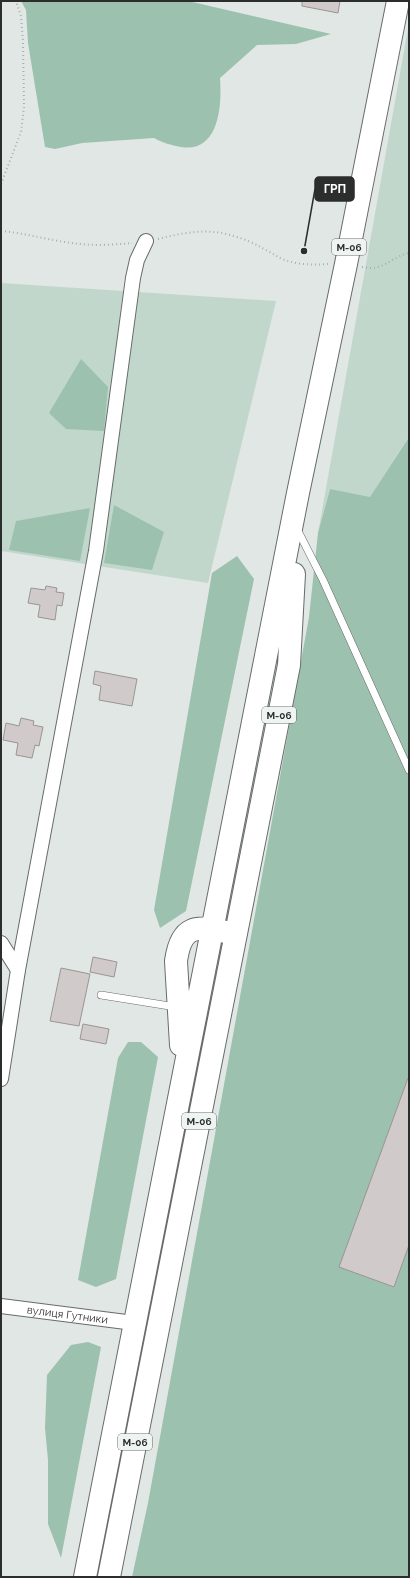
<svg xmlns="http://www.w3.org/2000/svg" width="410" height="1578" viewBox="0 0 410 1578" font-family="Raleway,sans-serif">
	<rect width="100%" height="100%" fill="#e1e7e4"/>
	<path fill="#c1d7cc" d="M409,23V436L370,498L330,489L318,533Z
		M1,283L276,301L208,583L1,551Z"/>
	<path fill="#9dc1af" d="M21,1H188L331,34L296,44L257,45L220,78C222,106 219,153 181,147C171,145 163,143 154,138L82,143L55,149L45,147L28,43L26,10Z
		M81,359L108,387L104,431L66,429L49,413Z
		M409,437V1577H132L148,1503L309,617L318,533L330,489L370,497Z
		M114,505L164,532L152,570L104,563Z
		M90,508L80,561L9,550L16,521Z
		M237,556L254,579L186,911L160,928L154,910L212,573Z
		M128,1042H141L158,1057L116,1279L96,1287L78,1280L118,1058Z
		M88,1342L101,1347L61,1558L48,1524V1460L45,1428L47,1375L71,1345Z"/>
	<path fill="#d1caca" stroke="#9b9495" d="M302,1H340L338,13L302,6Z
		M46,586L57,588L56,592L64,593L62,606L57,605L55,620L38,617L40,605L28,603L31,588L45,590Z
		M95,671L137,679L132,706L99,700L101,686L93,684Z
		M21,718L34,721L33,725L43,727L39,746L35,745L32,758L16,755L18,743L3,740L6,723L19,726Z
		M93,957L117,962L114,977L90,972Z
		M61,968L90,974L79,1026L50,1021Z
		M83,1024L109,1029L106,1044L80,1039Z
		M408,1078H409V1245L394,1287L339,1267Z"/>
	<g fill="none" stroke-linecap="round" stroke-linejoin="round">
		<defs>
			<path id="service" d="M297,529L323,580L409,770
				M101,995L176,1007"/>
			<g id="minor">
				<path d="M1,943L18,970"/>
				<path d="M1,1079L18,970L96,551L133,278L137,260L146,241"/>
				<path id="s1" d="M1,1306L134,1323"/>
			</g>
			<path id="trunk" d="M181,1045L176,961C181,926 195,925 226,932
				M85,1577L298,493L346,264L398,1
				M109,1577L289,665L294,574"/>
		</defs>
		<use href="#service" stroke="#676c6a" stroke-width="8"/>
		<use href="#minor" stroke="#676c6a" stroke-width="16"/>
		<use href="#trunk" stroke="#676c6a" stroke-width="24"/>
		<path stroke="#aaafad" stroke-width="2" stroke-dasharray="1 3" stroke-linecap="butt" d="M1,184L21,132L24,107L23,41L21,16L16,1
			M1,231C25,233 48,240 72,243C91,246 113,245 132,243
			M158,239C182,233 206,228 230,235C242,238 254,243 264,249C270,252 275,255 280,258C295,265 312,265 328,264
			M362,267C383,272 391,257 409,253"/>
		<use href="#service" stroke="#fff" stroke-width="7"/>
		<use href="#minor" stroke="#fff" stroke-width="14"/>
		<use href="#trunk" stroke="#fff" stroke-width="22"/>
	</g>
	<g text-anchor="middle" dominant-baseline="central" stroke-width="3" stroke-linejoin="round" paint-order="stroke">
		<g fill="#eef4f1" stroke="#666967" stroke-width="1">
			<rect x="332" y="239" width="34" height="16" rx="3"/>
			<rect x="262" y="707" width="34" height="16" rx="3"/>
			<rect x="182" y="1113" width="34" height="16" rx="3"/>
			<rect x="118" y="1434" width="34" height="16" rx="3"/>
		</g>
		<g font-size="10" font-weight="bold" fill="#2b2e2c">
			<text x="349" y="247">М-06</text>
			<text x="279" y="715">М-06</text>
			<text x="199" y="1121">М-06</text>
			<text x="135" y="1442">М-06</text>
		</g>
		<g font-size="11" fill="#2b2e2c" stroke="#eef4f1">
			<text stroke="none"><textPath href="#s1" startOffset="67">вулиця Гутники</textPath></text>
		</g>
	</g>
	<path fill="none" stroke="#2b2e2c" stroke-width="1.5" d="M304 251L315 189"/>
	<circle fill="#2b2e2c" stroke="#eef4f1" stroke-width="1.5" cx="304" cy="251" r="4"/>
	<rect fill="#2b2e2c" stroke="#2b2e2c" stroke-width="1.5" x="315" y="177" width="39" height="24" rx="4"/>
	<g font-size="12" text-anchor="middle" font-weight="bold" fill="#fff">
		<text x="335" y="193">ГРП</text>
	</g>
	<rect width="410" height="1578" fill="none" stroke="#2b2e2c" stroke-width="4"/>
</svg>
